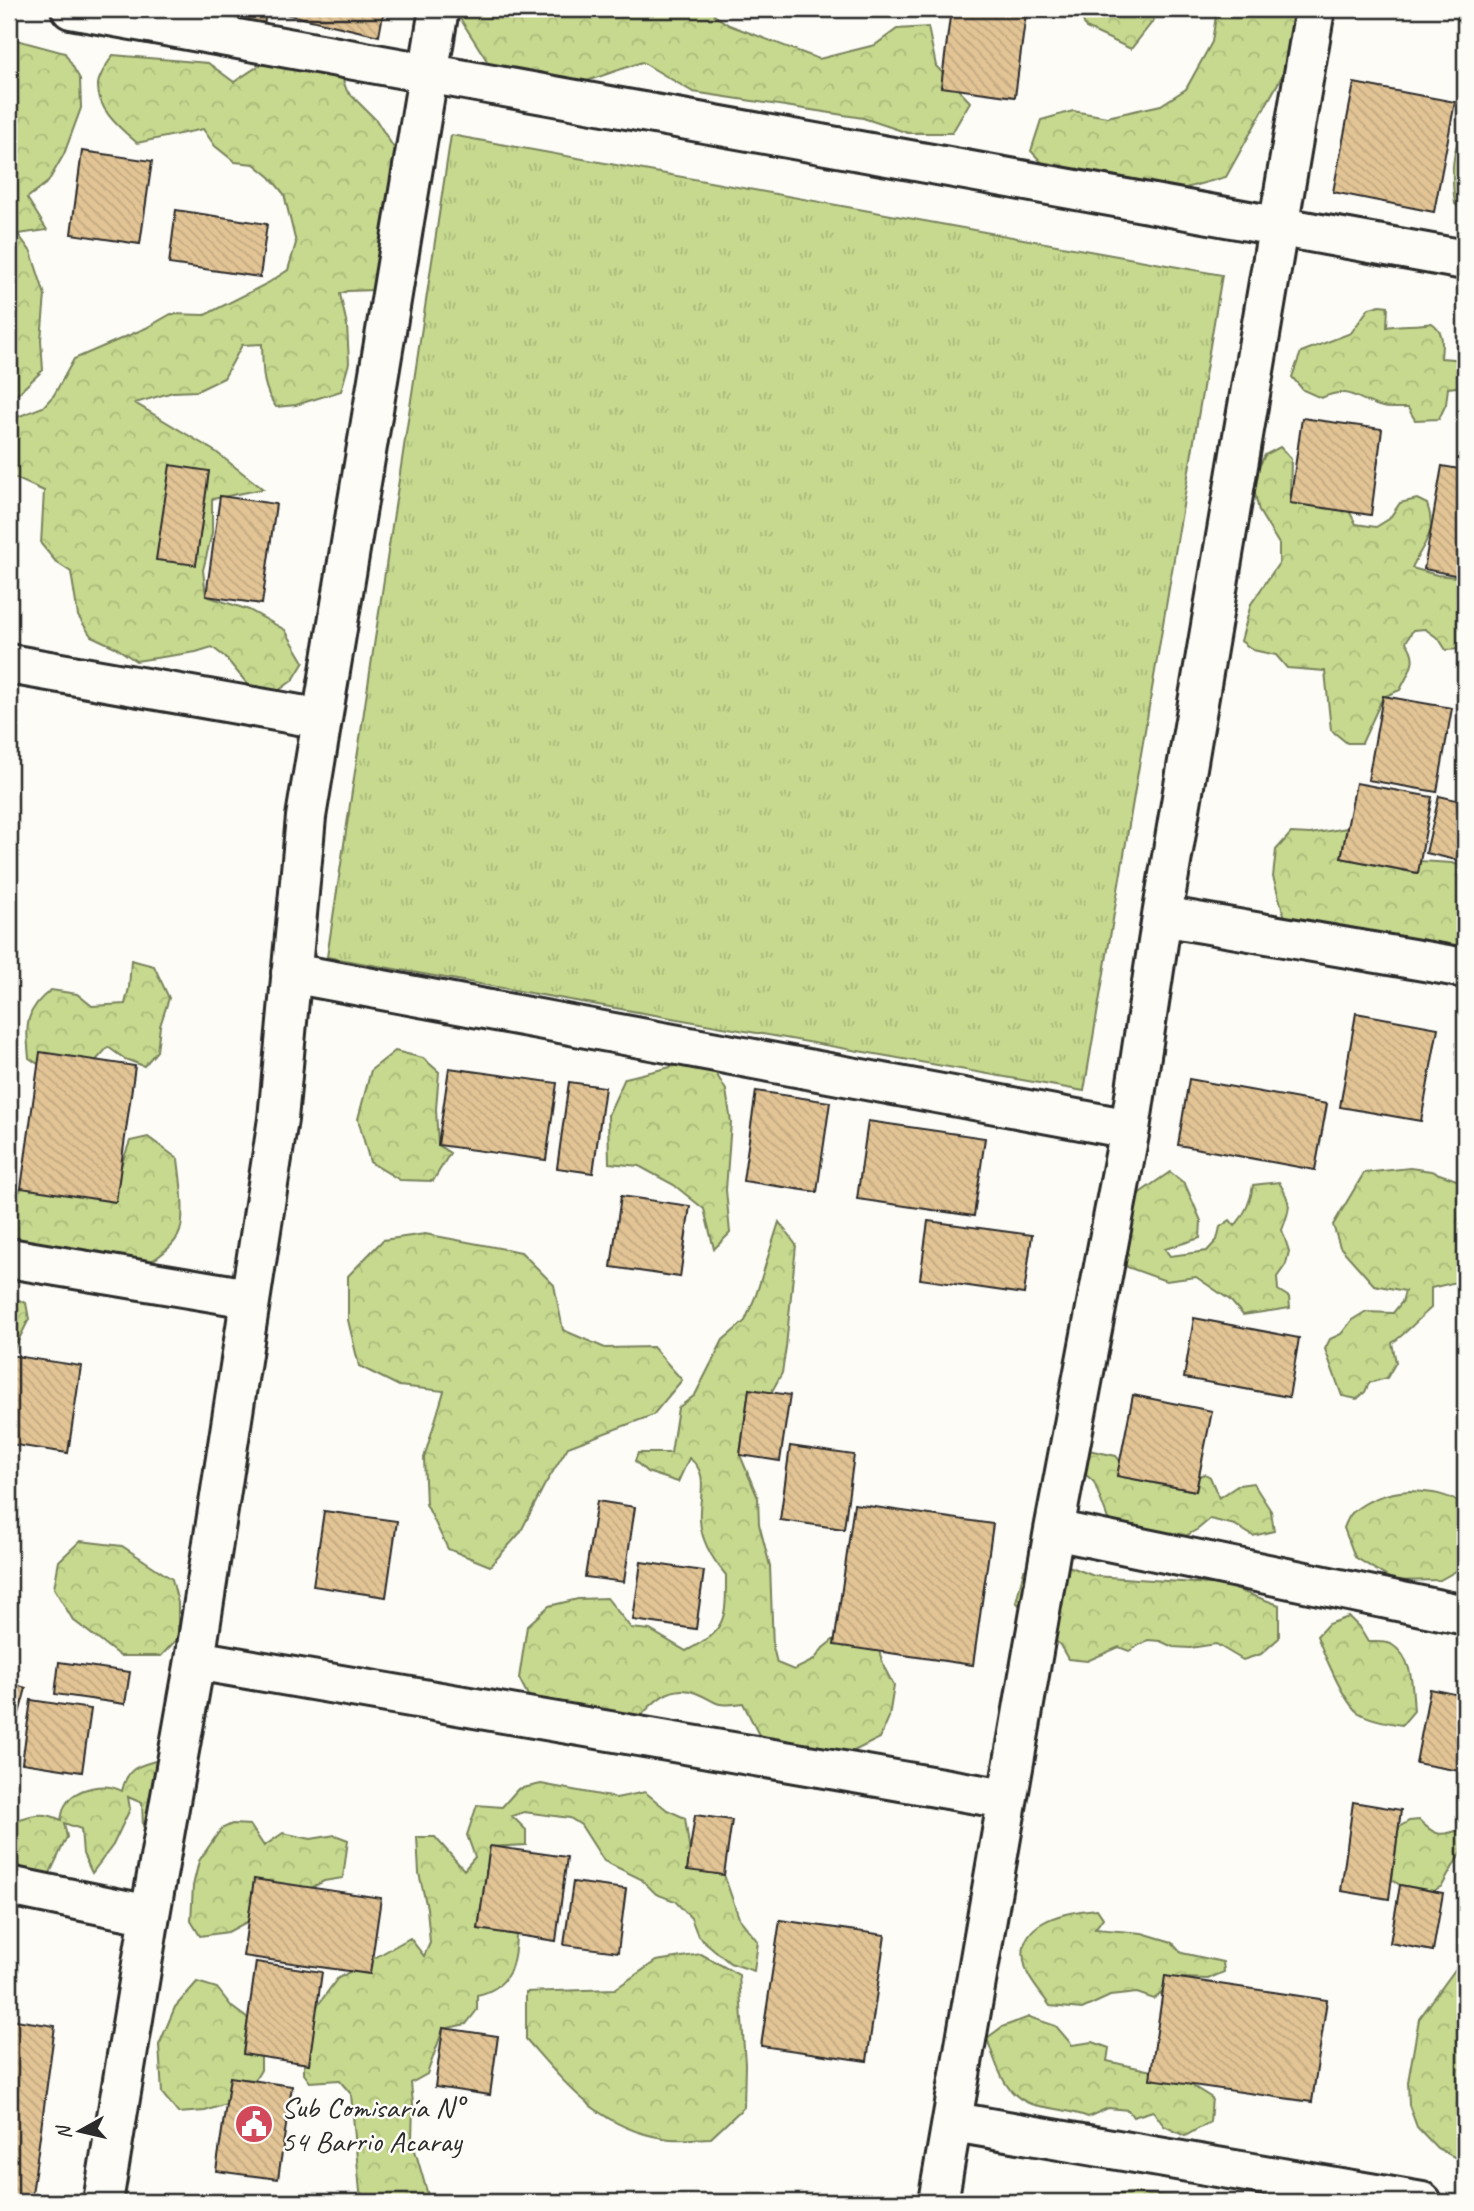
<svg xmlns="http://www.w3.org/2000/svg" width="1474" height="2211" viewBox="0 0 1474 2211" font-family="Caveat,sans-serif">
	<defs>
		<pattern id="grass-tufts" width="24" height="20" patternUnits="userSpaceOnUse" patternTransform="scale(1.75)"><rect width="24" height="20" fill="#c6d98e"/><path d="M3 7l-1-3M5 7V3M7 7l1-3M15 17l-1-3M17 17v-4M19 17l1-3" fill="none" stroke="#aaba7b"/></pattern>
		<pattern id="forest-crowns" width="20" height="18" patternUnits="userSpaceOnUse" patternTransform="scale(1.75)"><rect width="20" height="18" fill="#c6d98e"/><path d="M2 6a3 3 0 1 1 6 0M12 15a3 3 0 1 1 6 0" fill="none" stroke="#aaba7b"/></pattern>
		<pattern id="building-back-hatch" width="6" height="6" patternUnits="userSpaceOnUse" patternTransform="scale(1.75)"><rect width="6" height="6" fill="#e2c495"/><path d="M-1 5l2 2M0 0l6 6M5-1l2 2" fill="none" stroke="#c2a981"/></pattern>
	</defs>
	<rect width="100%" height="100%" fill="#fdfcf7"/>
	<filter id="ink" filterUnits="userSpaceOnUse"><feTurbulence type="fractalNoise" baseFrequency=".0143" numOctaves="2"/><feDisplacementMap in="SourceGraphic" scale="14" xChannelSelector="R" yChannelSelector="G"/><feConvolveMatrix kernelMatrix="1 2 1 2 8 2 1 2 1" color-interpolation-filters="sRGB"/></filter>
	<g filter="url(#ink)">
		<path fill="url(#grass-tufts)" stroke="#78825c" stroke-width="2" d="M451,135L1222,275L1084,1091L327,957Z"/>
		<path fill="url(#forest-crowns)" stroke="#78825c" stroke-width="2" d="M461,9H715L714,15L729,25L819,59L875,45L897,29L928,27L936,66L970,102L952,133H908L863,118L693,92L642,62L546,95L491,67L461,20Z
			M1078,9H1155L1153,21L1131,49L1086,28Z
			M1217,9H1305L1287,67L1226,177L1182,189L1138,186L1079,171L1048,169L1031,151L1041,120L1073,111L1107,117L1161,105L1186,89L1212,42Z
			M9,38L65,53L80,79L81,108L64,154L48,182L27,198L47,230L18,234L31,252L45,295L41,340L43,370L9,402Z
			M278,53L339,69L347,91L376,120L394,148L399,183L374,290L347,291L340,294L347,325L349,363L341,391L296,405L276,407C261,386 263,368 262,344L242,345L224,378L197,391L173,392L135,403L216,452L263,489L212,499V533L203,570L206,596L249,610L285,630L304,662L293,680L278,691L250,687L225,657L212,647L196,652L136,661L115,647L91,636L78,616L71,572L56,562L41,544L44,491L13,477L9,469V429L17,417L43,407L54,395L74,359L146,328L171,314L205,315L268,283L288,270L296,243L284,194L270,177L254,164L235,162L215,146L203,129L137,143C120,128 97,110 98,85C98,76 108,63 113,55L208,63L234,82Z
			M1465,124V211L1455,204C1451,174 1451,152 1465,124Z
			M1380,305L1388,306L1387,327C1402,324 1416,326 1432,323C1445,332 1442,345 1441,358L1465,360V386L1448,388L1446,404L1439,419L1415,420L1408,408C1399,408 1388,409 1379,406C1354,398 1348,386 1321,398L1303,390L1292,377L1301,352L1351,333L1369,308Z
			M1280,447L1291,459L1290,503L1349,511L1356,524L1376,527L1389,519L1400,503L1417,499L1427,504C1438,535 1423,542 1412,568L1437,575L1465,578V646L1461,649L1446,650L1439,639L1425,629L1413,630L1406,642C1420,661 1409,671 1400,690L1383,697L1362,743H1347L1331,730L1325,671L1287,668L1276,655L1253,650L1241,641L1251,604L1279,563V544L1259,511L1252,481L1265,455Z
			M1347,828L1341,858L1417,873L1420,861L1452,863L1465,867V965L1360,938L1332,924L1288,928L1273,877L1276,850L1291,833L1310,834Z
			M131,960L154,966L169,998L160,1026L157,1051L144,1066L125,1059L108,1047L81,1077L59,1078L29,1058C26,1026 24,1010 51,990L77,994L92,1006L125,1004L129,988Z
			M395,1051L423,1058L439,1072L436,1109L438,1145L450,1153L433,1181L400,1180L370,1162L358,1119L371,1070Z
			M679,1065H711L726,1090L731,1122L726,1190L730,1233L714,1249L704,1209L674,1185L639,1166L609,1163L608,1115L625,1078Z
			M148,1137L178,1159C180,1177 187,1220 178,1236C170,1251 150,1262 136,1272L56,1246L9,1239L16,1196L21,1188L121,1166L130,1141Z
			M1410,1168L1431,1171L1465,1183V1280L1431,1288V1308C1418,1319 1407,1333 1392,1343L1396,1362L1387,1378L1369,1383L1365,1392L1357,1399L1342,1396L1325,1349L1330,1339L1341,1334L1352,1320L1365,1312L1393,1313L1402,1302L1405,1291L1374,1285L1340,1247L1333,1225L1364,1173Z
			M1170,1172L1185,1184L1201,1221L1200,1238L1165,1249L1170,1256L1207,1251L1217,1240L1220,1227L1230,1220L1235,1226C1246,1213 1251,1201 1253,1185L1279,1182C1292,1204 1291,1207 1282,1230L1289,1251L1286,1264L1277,1277L1278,1290L1289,1297L1290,1308L1243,1315L1230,1300L1196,1277L1166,1281L1127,1267L1113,1251L1108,1226L1138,1194Z
			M779,1222L796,1245L786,1347L782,1373L771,1393L749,1390L740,1455L758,1498L759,1524L770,1566L773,1647L777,1663L794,1670L814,1660L823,1648L844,1631L875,1639L885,1669L894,1686L889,1717L880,1738L846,1755L762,1741L743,1703C712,1707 721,1703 696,1693C668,1681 648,1708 632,1726L535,1709L519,1678L527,1626L549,1606L578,1599L607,1598L631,1628L650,1630L686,1651C727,1630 726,1619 726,1575C713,1560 701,1540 700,1520C698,1497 711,1474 689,1458L678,1482L647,1472L635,1461L638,1453H671L678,1408L695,1395L723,1340L745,1321L756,1295Z
			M425,1234L521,1252L554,1285L563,1330L605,1348L653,1347L682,1380L653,1415L568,1447L544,1486L520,1533L490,1566L448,1549L426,1504L424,1458L444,1391L399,1386L359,1366L348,1320V1276L383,1240Z
			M9,1296L26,1303L29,1319L9,1359Z
			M1079,1448L1116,1456L1120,1461L1118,1476L1196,1491L1199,1476L1205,1474L1210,1477L1219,1498L1239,1485L1253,1483L1271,1511L1274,1531L1253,1536L1235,1525L1210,1519L1198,1529L1166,1547L1117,1534L1108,1519L1094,1482L1073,1463Z
			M1409,1491C1431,1492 1448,1493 1465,1507V1566L1440,1580L1394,1581L1355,1557L1344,1528C1346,1523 1348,1517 1352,1513C1367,1499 1390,1492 1409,1491Z
			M80,1541L122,1546L172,1579L178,1603V1638L161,1656H120L73,1620L54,1588L59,1561Z
			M1061,1563L1094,1576L1224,1585L1279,1605V1638L1261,1654L1243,1660L1216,1644L1190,1648L1173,1647L1160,1641L1148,1640L1129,1651L1119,1647L1087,1661L1068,1659L1060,1645L1016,1602L1024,1570Z
			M1349,1617L1359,1627L1368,1642C1375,1642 1385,1641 1391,1644C1414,1658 1412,1688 1414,1711L1402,1725C1389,1723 1371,1720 1359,1713C1345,1705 1323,1652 1317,1636L1328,1624Z
			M162,1759L154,1846L143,1826L142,1803L128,1797L130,1809L113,1845L92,1873L83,1854L81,1829L64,1823L67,1837L50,1873L29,1901L19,1881L18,1857L9,1854V1823C28,1816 42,1810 61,1820C62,1815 63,1808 66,1804C76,1787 106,1782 122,1791C128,1765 140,1766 162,1759Z
			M541,1784L616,1798L645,1792L667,1810L685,1818L690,1853L688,1869L724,1875L739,1918L758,1942L754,1971L730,1963L698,1936L691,1918L675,1901L656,1894L641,1879L604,1861L581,1825L570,1818L524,1812L512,1816L526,1830V1845L490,1847L478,1929L516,1935C515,1965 510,1988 477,1995V2010L466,2024L443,2029L427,2074L411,2083L413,2104L412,2140L428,2195L423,2202H378L360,2192L351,2094L339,2080L310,2082L304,2074V2024L337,1979L410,1938L424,1956L430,1943L427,1908L419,1873L417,1837H435L464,1870L475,1857L467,1835L477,1805L502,1807L518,1789Z
			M1465,1819V1845L1442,1886L1433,1891L1400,1885L1392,1880L1399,1827L1409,1821L1419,1820C1435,1836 1440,1837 1462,1829Z
			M232,1824L250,1825L264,1846L283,1833L311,1839L335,1835L348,1840L343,1878L324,1881L228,1932L200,1936L191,1921L193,1886L199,1861L221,1829Z
			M1097,1909L1103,1918L1095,1929L1142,1933L1172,1942L1182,1953L1223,1962L1224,1972L1208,1979L1181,1978L1154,1999L1137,1993L1110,1996L1082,2009L1050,2006C1043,1995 1029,1981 1026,1969C1011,1922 1063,1912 1097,1909Z
			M701,1954L739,1975L745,2064L744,2107L711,2138C696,2138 678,2141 663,2138C599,2128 566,2084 526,2039V1992L615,1989L656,1961Z
			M1465,1956V2157L1456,2158L1437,2148L1417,2127L1409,2105L1408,2082L1419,2019Z
			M197,1982L217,1988L232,2007L248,2019L243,2054L261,2056V2070L255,2080L230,2078L226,2104L205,2111L178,2113L162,2093L159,2045L175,2007Z
			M1029,2017L1056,2026L1072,2045L1093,2042L1109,2048L1107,2061L1178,2077L1212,2098L1210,2122L1185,2136L1164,2126L1153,2111L1133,2117L1128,2110L1108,2108L1088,2117C1070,2110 1053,2109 1035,2105C1004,2098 996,2064 987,2038L1002,2027Z
			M1134,2193L1184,2197L1201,2202H1097L1108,2195Z"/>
		<path fill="url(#building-back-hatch)" stroke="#2b2b2b" stroke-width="2" d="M180,9H266L263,36L179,19Z
			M282,9H384L379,36L281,13Z
			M951,9H996L1026,13L1015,97L941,87Z
			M1354,83L1455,102L1434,212L1333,192Z
			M82,151L152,161L140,244L71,234Z
			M176,210L267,224L260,277L169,264Z
			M1302,418L1382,429L1371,515L1290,503Z
			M170,465L209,471L196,565L156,560Z
			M1442,466L1465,470V577L1424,569Z
			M220,496L276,504L262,604L206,596Z
			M1383,696L1452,708L1437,792L1368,780Z
			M1356,783L1432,797L1418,873L1341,858Z
			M1439,796L1465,802V862L1426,853Z
			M1356,1013L1438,1028L1421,1121L1340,1107Z
			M40,1052L135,1066L116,1202L21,1188Z
			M449,1068L557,1083L546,1160L438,1145Z
			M1189,1079L1327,1104L1315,1170L1178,1145Z
			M569,1082L605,1087L593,1173L557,1168Z
			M756,1091L830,1102L817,1192L743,1181Z
			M868,1121L985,1138L974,1216L857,1199Z
			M621,1196L690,1206L680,1277L611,1267Z
			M928,1221L1032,1235L1024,1294L920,1279Z
			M1194,1318L1299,1338L1289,1397L1184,1378Z
			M9,1355L81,1366L68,1453L9,1444Z
			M749,1389L790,1395L780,1461L740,1455Z
			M1133,1395L1212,1411L1196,1491L1117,1476Z
			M790,1446L854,1455L844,1529L780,1520Z
			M597,1501L635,1507L624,1582L585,1577Z
			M854,1504L993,1524L973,1665L834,1645Z
			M324,1511L397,1521L386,1597L313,1586Z
			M641,1562L704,1571L696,1629L633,1620Z
			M59,1662L130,1672L125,1704L55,1694Z
			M9,1683L26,1688L9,1752Z
			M1430,1689L1465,1696V1772L1416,1763Z
			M31,1700L91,1709L82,1772L22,1763Z
			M1353,1802L1401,1810L1389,1899L1341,1891Z
			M695,1815L732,1820L724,1875L687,1870Z
			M490,1846L567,1857L556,1941L478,1929Z
			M254,1879L381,1898L370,1974L243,1956Z
			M573,1882L626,1889L618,1952L564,1945Z
			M1400,1885L1443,1893L1433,1951L1390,1943Z
			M780,1920L885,1935L867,2061L761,2046Z
			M256,1962L322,1972L309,2064L243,2054Z
			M1165,1976L1327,2000L1312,2102L1150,2079Z
			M9,2019L55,2026L31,2202H9Z
			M443,2028L498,2036L490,2095L435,2087Z
			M230,2077L292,2086L278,2179L216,2171Z"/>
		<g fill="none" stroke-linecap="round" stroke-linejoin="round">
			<defs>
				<path id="street" d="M71,9L1465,260
					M9,664L322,719
					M1162,916L1465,968
					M291,973L1130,1129
					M9,1258L249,1298
					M1054,1530L1465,1615
					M195,1660L1006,1799
					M9,1886L150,1915
					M954,2122L1422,2202
					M103,2202L150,1915L195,1660L278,1119L306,817L439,9
					M938,2202L1054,1530L1130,1129L1162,916L1315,9"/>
			</defs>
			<use href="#street" stroke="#2b2b2b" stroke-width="44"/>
			<use href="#street" stroke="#fdfcf7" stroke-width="38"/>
		</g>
	</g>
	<defs>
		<symbol id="civic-disc" viewBox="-11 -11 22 22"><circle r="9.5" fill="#d1495b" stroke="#fdfcf7"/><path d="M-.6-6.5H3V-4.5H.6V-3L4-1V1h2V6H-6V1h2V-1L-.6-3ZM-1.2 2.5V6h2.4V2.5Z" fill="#fff"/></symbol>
	</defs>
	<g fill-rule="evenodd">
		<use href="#civic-disc" x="232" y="2102" width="44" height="44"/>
	</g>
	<g text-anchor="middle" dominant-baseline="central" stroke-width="5" stroke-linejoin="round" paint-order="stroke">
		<g font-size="30" fill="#2b2b2b" stroke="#fdfcf7" text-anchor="start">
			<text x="281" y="2107">Sub Comisaría N°<tspan x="281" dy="34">54 Barrio Acaray</tspan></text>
		</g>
	</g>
	<rect width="1474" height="2211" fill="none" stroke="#fdfcf7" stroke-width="35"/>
	<rect x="18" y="18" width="1439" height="2176" fill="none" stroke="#2b2b2b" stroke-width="2.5" filter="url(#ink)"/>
	<g transform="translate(80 2131) rotate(262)" stroke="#fdfcf7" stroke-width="5" paint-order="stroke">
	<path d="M0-5L12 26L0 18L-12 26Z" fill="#2b2b2b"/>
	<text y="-10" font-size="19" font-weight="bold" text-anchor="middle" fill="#2b2b2b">N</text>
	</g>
</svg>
